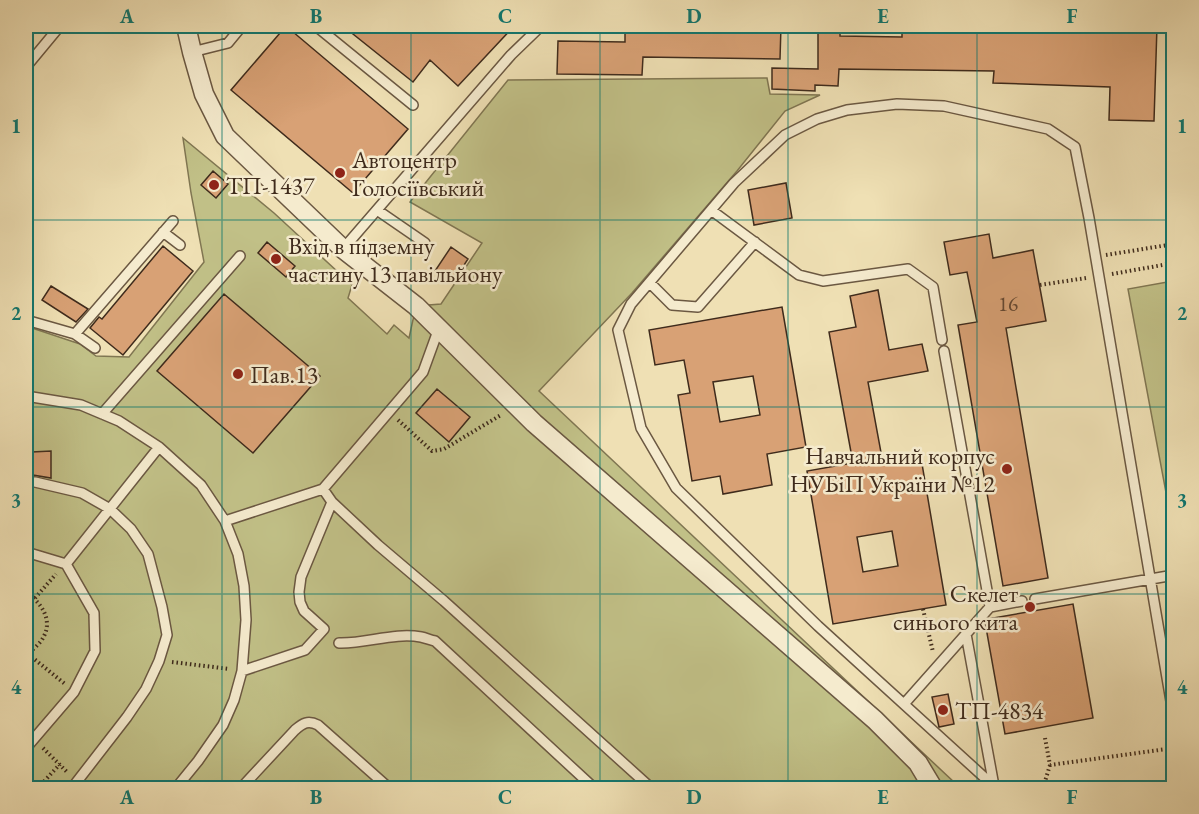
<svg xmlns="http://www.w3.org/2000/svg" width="1199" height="814" viewBox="0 0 1199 814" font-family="'EB Garamond',serif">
	<rect width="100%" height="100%" fill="#efe0b4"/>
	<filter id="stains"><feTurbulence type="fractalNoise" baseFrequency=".00333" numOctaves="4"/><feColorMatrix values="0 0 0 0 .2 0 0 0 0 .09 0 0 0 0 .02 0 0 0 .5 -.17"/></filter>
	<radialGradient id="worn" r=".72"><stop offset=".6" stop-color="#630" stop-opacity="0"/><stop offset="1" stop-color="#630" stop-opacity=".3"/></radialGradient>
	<path fill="#c1c087" stroke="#807652" stroke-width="1.5" d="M767,78L770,94L820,95L785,111L737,171L632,293L539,391L957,785L958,788H26V326L80,344L96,356L129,357L204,262L191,193L183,138L274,213L352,285L348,298L387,334L394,325L409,338L416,306L441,304L482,243L410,202L508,80Z
		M1173,281H1174L1173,530L1128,289Z"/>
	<path fill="#d8a175" stroke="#3f2b1c" stroke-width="1.5" fill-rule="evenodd" d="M286,26L408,129L353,193L231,90Z
		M343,26H514L458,86L430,60L413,82Z
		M625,26H781L780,59L643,57L642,75L557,74L558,41L625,42Z
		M902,26H1157L1154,121L1109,120L1110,87L993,83L994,71L839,69L838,86L815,85V91L772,89V68L818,69V31L840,29V36L902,37Z
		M213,171L228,184L216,198L201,185Z
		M786,183L792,218L754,225L748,190Z
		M989,234L993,258L1033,250L1046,321L1006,328L1048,578L1003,586L958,325L977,322L967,272L950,275L944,242Z
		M267,242L295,266L286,277L258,253Z
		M163,246L193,271L123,355L90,328L99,317L102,319Z
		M451,247L468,259L453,282L435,271Z
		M51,286L88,309L76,322L42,300Z
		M878,290L889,350L922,344L928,371L868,382L882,458L920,452L946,605L833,624L807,471L853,463L829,332L856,327L850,296ZM892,531L898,566L863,572L857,537Z
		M224,294L320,376L253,453L157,371Z
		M782,307L806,447L767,454L772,485L723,494L720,476L692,481L678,395L690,393L684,360L655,365L649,330ZM753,376L760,415L720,422L713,382Z
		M437,389L470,417L449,442L416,413Z
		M51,451V478L33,475L32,452Z
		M1073,604L1093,718L1005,734L985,622L988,619Z
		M948,694L954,724L939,727L932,697Z"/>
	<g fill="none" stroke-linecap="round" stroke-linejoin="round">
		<defs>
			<path id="service" d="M316,26L413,105
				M192,52L228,43L242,26
				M26,67L60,26
				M377,210L425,243
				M711,210L799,275L823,281L908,269L933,287L942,340
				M163,232L180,245
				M343,249L511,55L541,26
				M650,283L672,305L698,307L755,242
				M26,320L75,334L173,221
				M75,334L95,348
				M944,351L990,607L1022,601
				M26,396L81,405L119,421L159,447L201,485L225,521L238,554L244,586L246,620L242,671L234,700L223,725L198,761L176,788
				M102,414L240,256
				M26,482H35L82,493L110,509L131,529L148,554L162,607L167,635L159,661L146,689L127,717L72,788
				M323,489L332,502L378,545L444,601L651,788
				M225,521L323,489L423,372L439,328
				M26,552L66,564L94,613L95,651L74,692L26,748
				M66,564L159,447
				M1035,599L1174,575
				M966,634L994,786
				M339,643C366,644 394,632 421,637C426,638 430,640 435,641L594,788
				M242,671L305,650L324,629L304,611L300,602L299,592L301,577L332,502
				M904,704L990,607
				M241,788L295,730C303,723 308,720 318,725L389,788
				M996,788L818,626L676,488L641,428L618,330L631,304L734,183L785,135L817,119L847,110L897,104L944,106L1048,129L1075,147L1089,218L1174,719"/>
			<path id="minor" d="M186,26L192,52L204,94L225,136L343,249L416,306L534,423L875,720L918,763L933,788"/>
		</defs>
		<use href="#service" stroke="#6b5842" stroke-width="12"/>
		<use href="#minor" stroke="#6b5842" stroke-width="21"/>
		<path stroke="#3f2b1c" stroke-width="4" stroke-dasharray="1.5 3" stroke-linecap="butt" d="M1106,255L1174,244
			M1112,274L1174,263
			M1040,285L1086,278
			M398,420L432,451L444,449L501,415
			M26,593C40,601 53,619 44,636C41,643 33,649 28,654L26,655
			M35,598L56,574
			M923,609L933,652
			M28,654L65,684
			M172,662L230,669
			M1045,738L1050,765L1174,748
			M43,748L68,773
			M38,788L60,764
			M1043,788L1050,765"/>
		<use href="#service" stroke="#f5ebce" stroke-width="9"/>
		<use href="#minor" stroke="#f5ebce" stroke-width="18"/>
	</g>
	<path fill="none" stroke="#0f766e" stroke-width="1.5" stroke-opacity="0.55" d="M222,26V788M411,26V788M600,26V788M788,26V788M977,26V788M26,220H1174M26,407H1174M26,594H1174"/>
	<g fill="#8f2418" stroke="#f5ebce" stroke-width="2">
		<circle cx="340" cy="173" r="6"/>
		<circle cx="214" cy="185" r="6"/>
		<circle cx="276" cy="259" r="6"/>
		<circle cx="238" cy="374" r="6"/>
		<circle cx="1007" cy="469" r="6"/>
		<circle cx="1030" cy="607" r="6"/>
		<circle cx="943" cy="710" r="6"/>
	</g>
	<g text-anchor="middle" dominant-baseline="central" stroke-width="5" stroke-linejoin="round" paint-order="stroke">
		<g font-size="21" fill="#654832">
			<text x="1008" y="303">16</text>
		</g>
		<g font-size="24" fill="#3f2b1c" stroke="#f5ebce" text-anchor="start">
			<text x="352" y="159">Автоцентр<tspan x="352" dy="28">Голосіївський</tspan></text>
			<text x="226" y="185">ТП-1437</text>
			<text x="288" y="245">Вхід в підземну<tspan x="288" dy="28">частину 13 павільйону</tspan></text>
			<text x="250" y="374">Пав.13</text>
			<text x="995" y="455" text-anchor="end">Навчальний корпус<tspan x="995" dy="28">НУБіП України №12</tspan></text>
			<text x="1018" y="593" text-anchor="end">Скелет<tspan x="1018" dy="28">синього кита</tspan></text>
			<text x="955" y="710">ТП-4834</text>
		</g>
	</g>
	<rect width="1199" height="814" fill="none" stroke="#efe0b4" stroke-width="66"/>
	<rect x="33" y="33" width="1133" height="748" fill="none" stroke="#0f766e" stroke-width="2"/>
	<g font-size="20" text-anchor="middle" font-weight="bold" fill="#0f766e">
		<text x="127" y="23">A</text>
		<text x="316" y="23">B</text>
		<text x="505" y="23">C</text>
		<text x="694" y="23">D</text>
		<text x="883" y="23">E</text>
		<text x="1072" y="23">F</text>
		<text x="16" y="133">1</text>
		<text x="1182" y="133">1</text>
		<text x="16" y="320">2</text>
		<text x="1182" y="320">2</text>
		<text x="16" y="507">3</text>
		<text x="1182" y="507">3</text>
		<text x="16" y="694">4</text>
		<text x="1182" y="694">4</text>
		<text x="127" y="804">A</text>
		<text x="316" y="804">B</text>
		<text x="505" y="804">C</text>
		<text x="694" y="804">D</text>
		<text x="883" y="804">E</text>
		<text x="1072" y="804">F</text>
	</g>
	<rect width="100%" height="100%" filter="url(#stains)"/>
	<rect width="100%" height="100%" fill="url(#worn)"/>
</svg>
